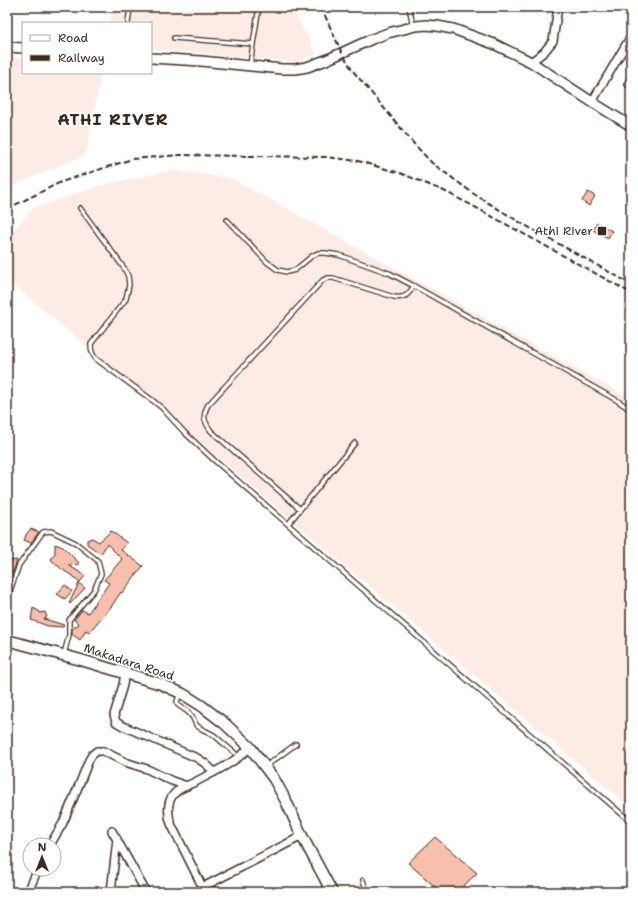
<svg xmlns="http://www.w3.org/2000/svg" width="638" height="899" viewBox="0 0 638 899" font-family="'Shantell Sans',sans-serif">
	<rect width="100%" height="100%" fill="#fff"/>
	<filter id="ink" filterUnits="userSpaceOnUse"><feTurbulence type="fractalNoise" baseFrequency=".025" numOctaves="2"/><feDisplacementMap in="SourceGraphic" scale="8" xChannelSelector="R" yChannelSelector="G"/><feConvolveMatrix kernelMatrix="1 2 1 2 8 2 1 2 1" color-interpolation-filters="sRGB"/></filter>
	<g filter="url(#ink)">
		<path fill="#fdece6" d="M112,7H291L317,54L294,62L151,49V23H110Z
			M7,57L23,58V73H101L86,154L7,188Z
			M174,170L233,179L631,399V808L7,279V238L34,208L98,186Z"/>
		<path fill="#f7bfac" stroke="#3b2a1e" d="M631,71V83L628,89L623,84Z
			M588,192L595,196L589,206L582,201Z
			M597,223L612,231L608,238L593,230Z
			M31,529L39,532L31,543L24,540L27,533Z
			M111,531L127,543L121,550L143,566L122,593L121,592L111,607L89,632L86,630L80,640L72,634V629L79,624L74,620L82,610L88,613L109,583L104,580L122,559L107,544L101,554L87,544V540L92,538L99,542Z
			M55,544L63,547L80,564L68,565L81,573L85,576L80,582L74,577L63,570L53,562L51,559L55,553Z
			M17,560L13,573L7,570L9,561Z
			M79,583L85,588L70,604L69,603Z
			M65,585L72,591L65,599L57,594Z
			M33,608L39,611L40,613L45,612L47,617L44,619L64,625L63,627L48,626L31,620Z
			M435,837L477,873L457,892H441L408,863Z"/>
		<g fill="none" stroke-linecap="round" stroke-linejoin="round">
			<defs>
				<path id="service" d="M409,7L413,25
					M128,23L130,7
					M174,38L253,44L259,7
					M250,65L253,44
					M80,208L124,268L128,276L129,285L126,299L91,344C91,351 92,354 96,359L152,400L162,408L184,432L215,461L631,822
					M227,220L267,262L278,270L287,272L295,270L312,256L318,253H325L339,255L389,273L414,286L618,401L631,410
					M300,509L211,431C204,421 202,416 208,405L323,280L328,278H333L394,297C406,299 408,294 414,286
					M288,524L355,443
					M7,606L9,594L19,565L43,532L51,531L76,543L98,561L101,574L94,590L69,620V635L64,654
					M180,694L177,701L178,705L188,712L193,718L196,725L200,728L214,735L224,744L235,753
					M266,766L296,744
					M363,880L367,892"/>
				<path id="minor" d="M531,62L544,52L553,41L558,7
					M592,102L631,36
					M125,673L123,685L114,715L116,722L123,726L197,758L206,764L214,772
					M112,831L146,892
					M50,845L63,823L79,785L89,760L92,755L97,751H103L125,762L147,769L172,781L187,786
					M203,887L302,836
					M28,892L38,869
					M111,892L117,839
					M205,892L172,826C168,817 166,802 174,794C179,788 189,785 195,782C213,773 236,762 250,747"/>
				<path id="tertiary" d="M7,47L23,48
					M151,58L201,61L282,69H295L307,67L326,60L372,39L388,33L416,26L426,25L437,26L453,29L494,44L531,62L592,102L631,126"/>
				<path id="secondary" d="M7,640L81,660L161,684L183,694L202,706L224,723L250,747L274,779L286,801L302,836L332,892"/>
			</defs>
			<use href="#service" stroke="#3b2a1e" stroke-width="6"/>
			<use href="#minor" stroke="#3b2a1e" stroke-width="10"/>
			<use href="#tertiary" stroke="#3b2a1e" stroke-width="12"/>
			<use href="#secondary" stroke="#3b2a1e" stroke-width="13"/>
			<use href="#service" stroke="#fff" stroke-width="3.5"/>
			<use href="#minor" stroke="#fff" stroke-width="7"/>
			<use href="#tertiary" stroke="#fff" stroke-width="9"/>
			<use href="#secondary" stroke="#fff" stroke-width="10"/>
			<path stroke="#3b2a1e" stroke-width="2" stroke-dasharray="6 3" stroke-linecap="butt" d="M321,7L342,53L353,71L414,144L432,163L474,194L521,223L631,284
				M7,209L61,182L132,159L179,155L326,157L358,161L400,173L444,191L473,206L631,293"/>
		</g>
	</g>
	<rect fill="#3b2a1e" stroke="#fff" stroke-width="1.5" x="597" y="226" width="10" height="10" rx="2"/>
	<g text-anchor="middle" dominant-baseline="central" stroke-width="3.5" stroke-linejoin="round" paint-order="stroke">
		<g font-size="12" fill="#3b2a1e" stroke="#fff" text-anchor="end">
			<text x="593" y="231">Athi River</text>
		</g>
		<g font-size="12" fill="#3b2a1e" stroke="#fff">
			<text transform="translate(129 662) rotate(18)">Makadara Road</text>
		</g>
		<g font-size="16" font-weight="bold" letter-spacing="1" fill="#3b2a1e" stroke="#fff">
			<text x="113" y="119">ATHI RIVER</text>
		</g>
	</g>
	<rect width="638" height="899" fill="none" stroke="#fff" stroke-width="24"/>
	<rect x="12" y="12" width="614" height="875" fill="none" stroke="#3b2a1e" stroke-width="1.5" filter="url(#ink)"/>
	<rect x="22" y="22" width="130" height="52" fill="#ffffff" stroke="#b1aaa5"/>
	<rect x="30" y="35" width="20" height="6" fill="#ffffff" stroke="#b1aaa5"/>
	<text x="58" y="42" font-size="12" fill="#3b2a1e">Road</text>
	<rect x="30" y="55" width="20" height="6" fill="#3b2a1e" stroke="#b1aaa5"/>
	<text x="58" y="62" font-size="12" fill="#3b2a1e">Railway</text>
	<g transform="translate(42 857)"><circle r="19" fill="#ffffff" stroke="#b1aaa5"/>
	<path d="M0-3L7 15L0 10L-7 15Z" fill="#3b2a1e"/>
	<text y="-6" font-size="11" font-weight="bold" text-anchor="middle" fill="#3b2a1e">N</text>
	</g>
</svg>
